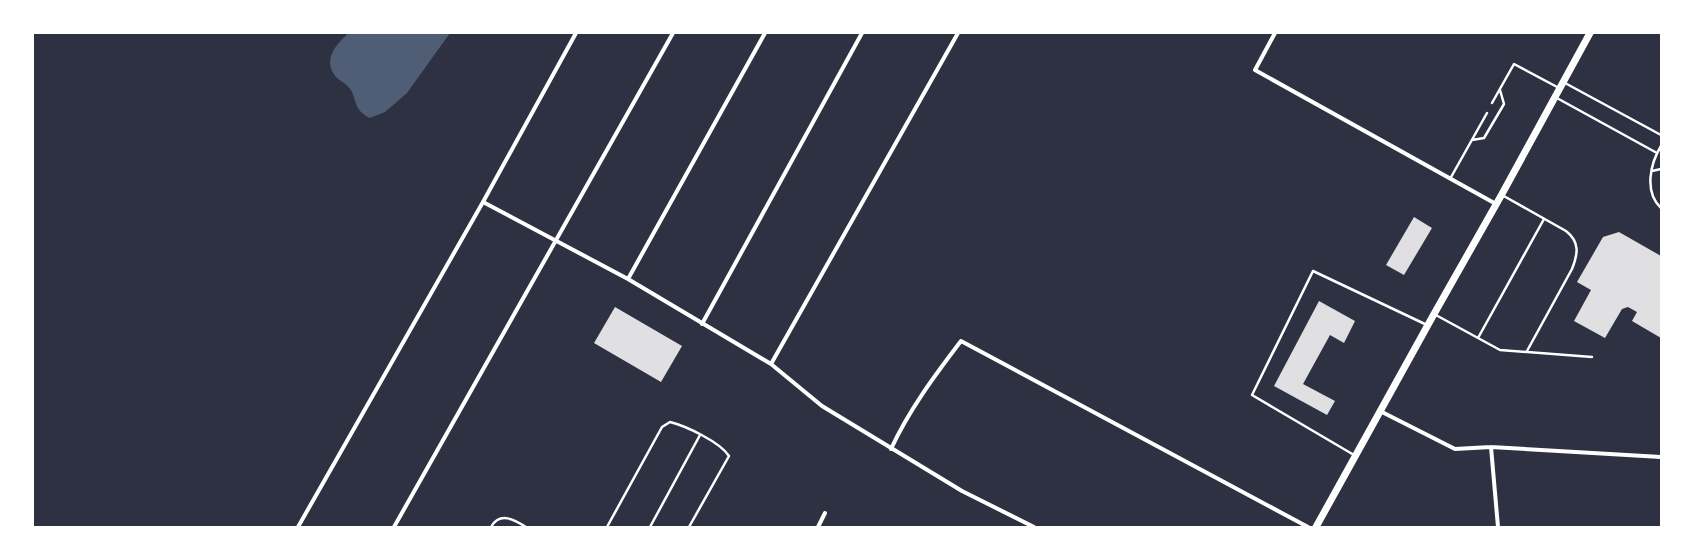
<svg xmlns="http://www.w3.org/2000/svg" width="1694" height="560" viewBox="0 0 1694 560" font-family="'Fira Sans',sans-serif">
	<rect width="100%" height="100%" fill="#2d3142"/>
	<path fill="#4f5d75" d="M349,33H450L407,93L385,112L370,118C356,111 357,105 352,92C348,84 341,82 336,77C322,60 336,44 349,33Z"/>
	<path fill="#e0e0e3" d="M1414,217L1432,228L1404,275L1386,265Z
		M1619,232L1661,256V338L1632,321L1637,312L1628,307L1622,309L1605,338L1574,321L1591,290L1577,282L1603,237Z
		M1319,301L1355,321L1344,343L1330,335L1303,384L1335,401L1327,415L1274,386Z
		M615,307L682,346L661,382L594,343Z"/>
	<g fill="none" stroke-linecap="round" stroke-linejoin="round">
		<path stroke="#fff" stroke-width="2.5" d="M1565,83L1661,135
			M1555,97L1657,153
			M1492,103L1514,64L1559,88
			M1472,140L1484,138L1504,104L1500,90
			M1661,146C1650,164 1644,192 1661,208
			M1652,171L1661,169
			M1450,179L1487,113
			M1502,195L1566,231C1580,242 1578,254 1572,269L1527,351
			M1434,314L1500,350L1592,357
			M1478,338L1544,219
			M1354,455L1252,395L1313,271L1427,325
			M491,527C500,511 515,520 526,527
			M607,527L662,427L670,422C686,426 720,442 729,456L689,527
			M650,527L700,435"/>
		<path stroke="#fff" stroke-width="4" d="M1275,33L1255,70L1496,204
			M483,202L628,279L771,364L822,406L962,491L1034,527
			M628,279L765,33
			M702,324L862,33
			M771,364L958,33
			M1380,411L1455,449L1491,447L1661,457
			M1491,447L1498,527
			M891,449C909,410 935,375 961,341L1308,527
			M298,527L483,202L576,33
			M394,527L673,33
			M818,527L825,513"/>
		<path stroke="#fff" stroke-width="7" d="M1316,527L1434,314L1502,194L1590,33"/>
	</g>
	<rect width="1694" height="560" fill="none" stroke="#ffffff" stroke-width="68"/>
</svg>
